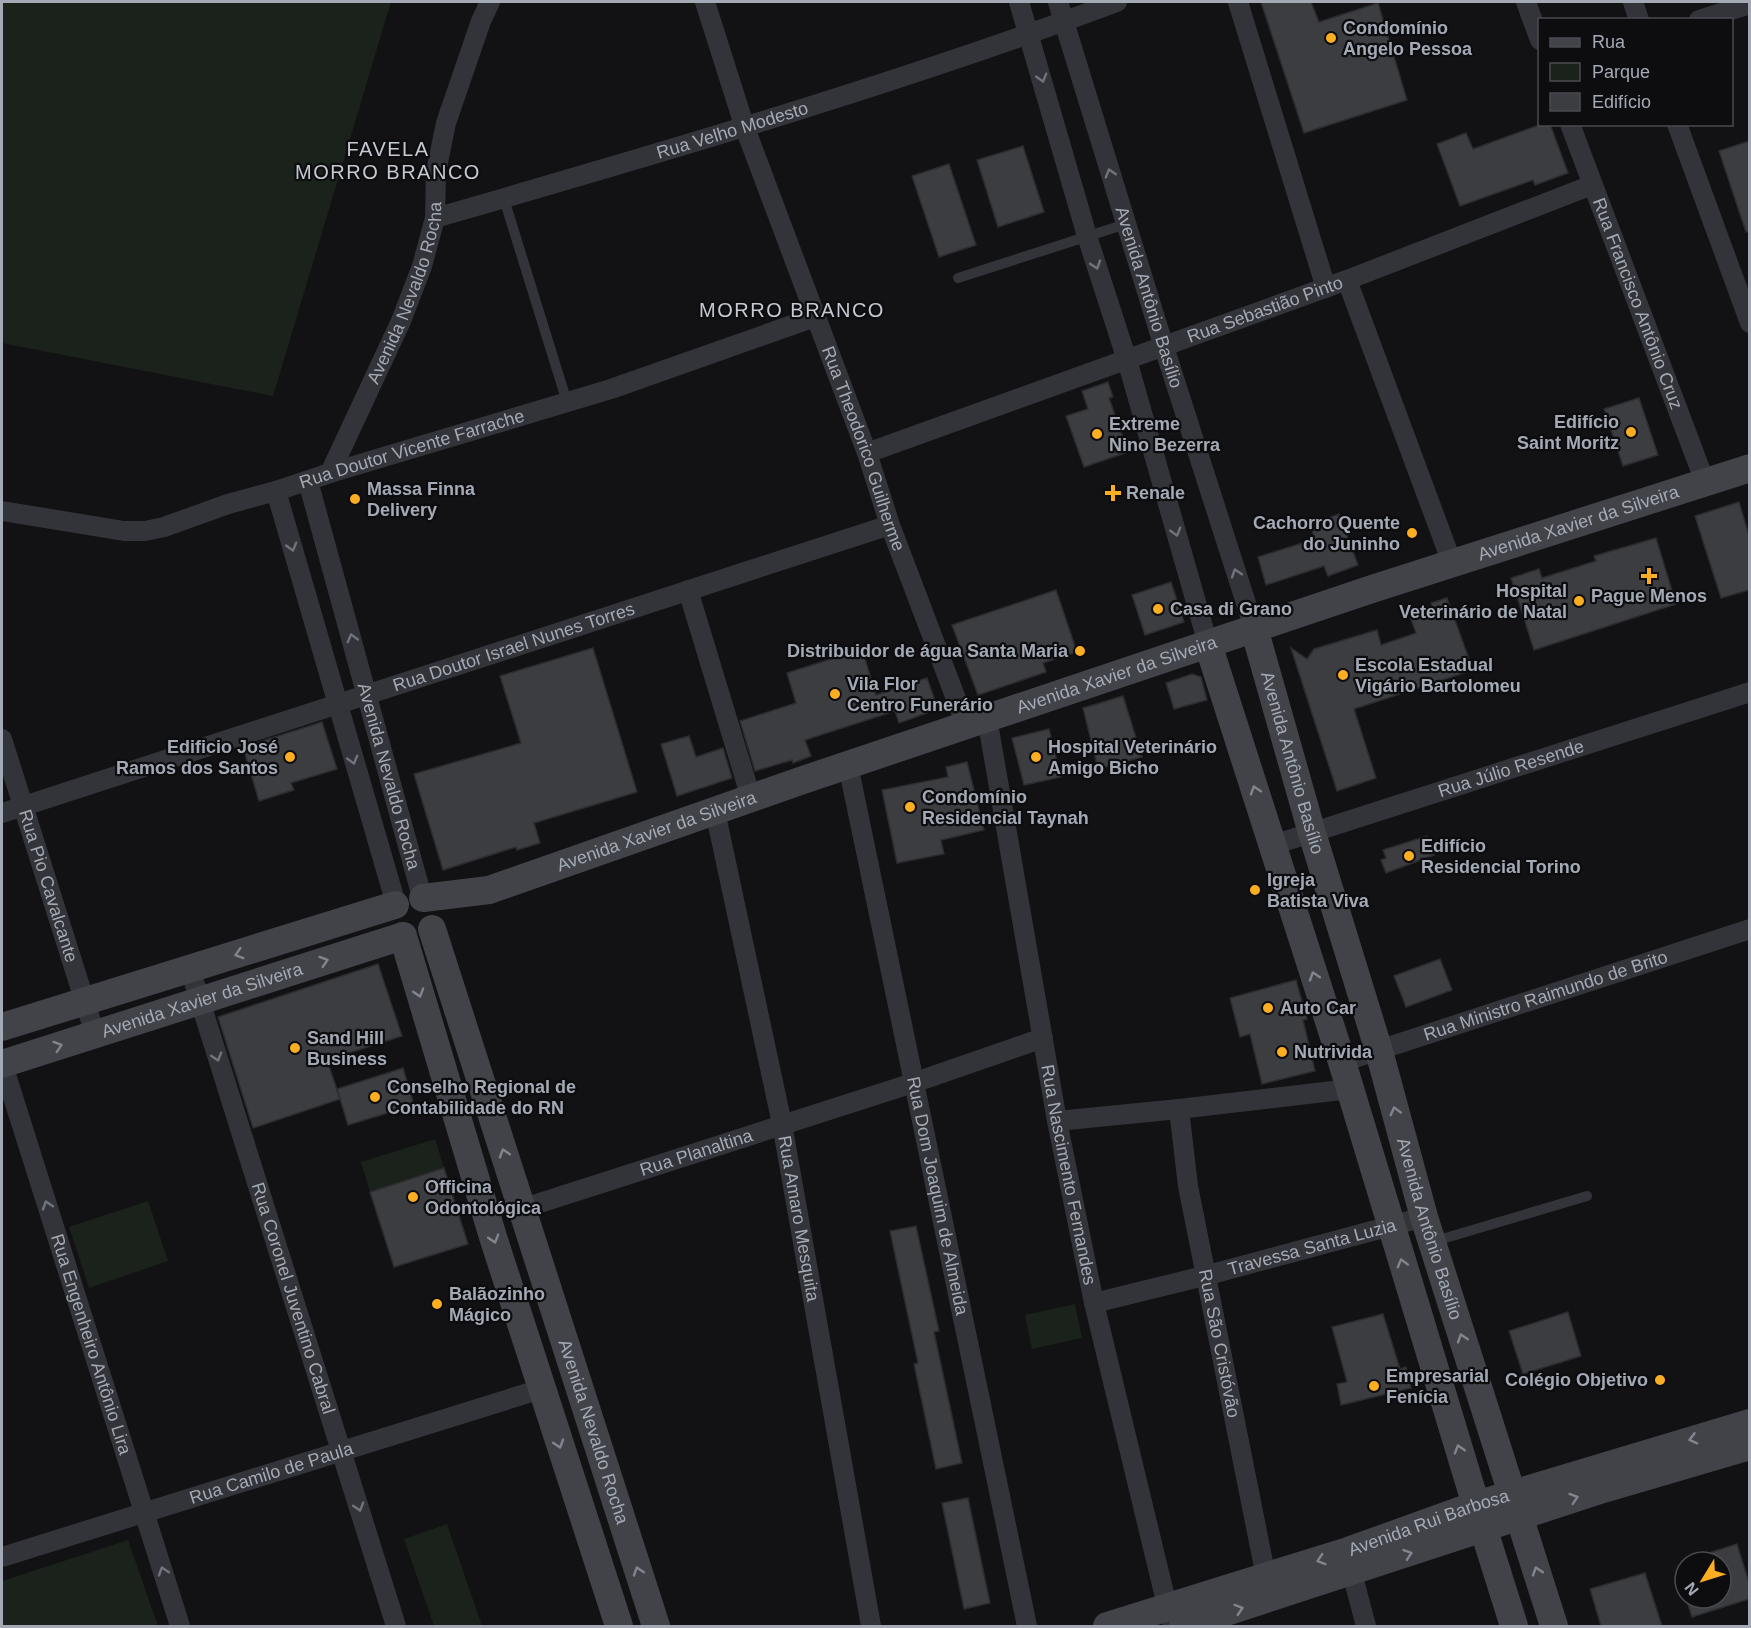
<svg xmlns="http://www.w3.org/2000/svg" width="1751" height="1628" viewBox="0 0 1751 1628" font-family="Helvetica,sans-serif">
	<rect width="100%" height="100%" fill="#121214"/>
	<path fill="#1a221b" d="M2,2H391L273,396L2,343Z
		M435,1139L444,1168L370,1192L361,1162Z
		M148,1201L168,1261L89,1288L69,1227Z
		M1075,1304L1082,1338L1032,1349L1025,1315Z
		M447,1524L482,1626H434L404,1539Z
		M128,1540L158,1626H2V1581Z"/>
	<path fill="#3c3d41" stroke="#2c2c30" stroke-width="1.5" d="M1261,2H1311L1319,22L1378,3L1407,100L1304,133Z
		M1542,124H1550L1568,173L1535,185L1533,180L1460,206L1437,144L1466,133L1473,149Z
		M1749,141V231L1746,232L1719,151Z
		M1023,146L1044,212L998,227L977,160Z
		M949,164L976,245L939,257L912,176Z
		M1108,382L1113,397L1109,398L1128,452L1084,467L1066,416L1088,409L1082,391Z
		M1639,398L1658,455L1623,466L1604,409Z
		M1739,502L1749,536V590L1721,598L1695,516Z
		M1339,514L1358,565L1328,576L1324,566L1266,585L1258,557L1315,539L1310,525Z
		M1656,538L1676,604L1534,650L1511,578L1539,569L1542,578L1596,561L1594,556Z
		M1171,582L1184,622L1145,635L1132,595Z
		M1056,590L1077,652L1043,663L1046,672L978,695L952,625Z
		M1447,598L1473,670L1354,709L1376,778L1337,791L1291,648L1307,659L1314,649L1377,630L1381,645L1416,633L1409,614L1432,606L1431,603Z
		M593,648L637,792L534,823L540,843L517,850L516,847L443,870L414,774L521,743L500,676Z
		M862,649L876,695L927,678L938,709L899,723L895,711L805,740L811,756L793,763L792,760L755,771L740,721L796,703L787,673Z
		M1192,674L1201,677L1207,700L1174,709L1166,683Z
		M1123,696L1142,757L1098,769L1083,708Z
		M322,722L337,769L291,783L294,790L259,801L243,747Z
		M1049,729L1061,777L1024,785L1012,738Z
		M689,736L696,757L723,748L732,778L677,796L661,744Z
		M967,762L984,830L941,840L944,854L897,863L882,790L948,777L946,767Z
		M1427,836L1434,855L1386,873L1381,860L1386,858L1383,850Z
		M1440,959L1452,990L1406,1007L1394,976Z
		M378,964L402,1036L327,1060L340,1099L253,1128L218,1017Z
		M1296,980L1307,1019L1303,1020L1315,1071L1262,1084L1250,1034L1240,1037L1230,998Z
		M403,1068L414,1105L348,1125L337,1089Z
		M444,1168L468,1244L394,1267L370,1192Z
		M916,1226L939,1331L934,1332L962,1463L936,1469L914,1364L918,1363L890,1231Z
		M1568,1312L1581,1356L1523,1374L1509,1331Z
		M1383,1314L1400,1369L1406,1367L1411,1388L1341,1405L1337,1384L1347,1382L1332,1327Z
		M968,1498L990,1603L964,1609L942,1503Z
		M1737,1544L1749,1583V1599L1692,1617L1686,1598H1721V1562H1691L1690,1559Z
		M1645,1573L1662,1626H1601L1590,1589Z"/>
	<g fill="none" stroke-linecap="round" stroke-linejoin="round">
		<path stroke="#333439" stroke-width="10" d="M504,199L567,402
			M958,278L1126,224
			M1432,1242L1587,1196"/>
		<g stroke="#333439" stroke-width="20">
			<path id="s1" d="M705,2L745,128L867,453L890,525L966,725"/>
			<path d="M1019,2L1087,236L1127,360L1208,644"/>
			<path id="s2" d="M1058,2L1164,347L1254,628"/>
			<path d="M1238,2L1326,288"/>
			<path d="M1526,2L1540,40"/>
			<path d="M1633,2L1639,20"/>
			<path d="M1699,20L1750,4"/>
			<path id="s3" d="M1570,124L1705,482"/>
			<path d="M1677,124L1750,323"/>
			<path id="s4" d="M435,218C664,152 894,85 1117,2"/>
			<path d="M1347,280L1452,563"/>
			<path id="s5" d="M867,453L1347,280L1592,185"/>
			<path id="s6" d="M330,473L401,321L422,266L435,218L436,172L446,123L481,21L490,2"/>
			<path id="s7" d="M308,481L422,897"/>
			<path d="M276,491L396,904"/>
			<path id="s8" d="M2,511L124,531H145L164,527L228,504L276,491L330,473L611,389L815,317"/>
			<path d="M688,590L751,798"/>
			<path id="s9" d="M987,718L1057,1121L1094,1303L1170,1618"/>
			<path id="s10" d="M2,739L95,1034"/>
			<path id="s11" d="M848,765L1027,1626"/>
			<path id="s12" d="M715,811L782,1124L871,1626"/>
			<path id="s13" d="M2,813L890,525"/>
			<path id="s14" d="M1273,845L1750,692"/>
			<path id="s15" d="M190,969L396,1626"/>
			<path id="s16" d="M2,1062L180,1626"/>
			<path id="s17" d="M1342,1062L1750,929"/>
			<path id="s18" d="M1179,1109L1188,1186L1266,1577"/>
			<path d="M1057,1121L1179,1109L1350,1089"/>
			<path id="s19" d="M521,1209L913,1083L1043,1038"/>
			<path id="s20" d="M1094,1303L1208,1275L1424,1217"/>
			<path id="s21" d="M2,1557L541,1389"/>
			<path d="M1352,1573L1366,1626"/>
		</g>
		<g stroke="#414349" stroke-width="28">
			<path id="s22" d="M1254,628L1312,833L1379,1051L1424,1217L1554,1626"/>
			<path d="M1208,644L1342,1062L1476,1505L1514,1626"/>
			<path id="s23" d="M423,898L489,890L803,780L1372,589L1750,468"/>
			<path id="s24" d="M432,929L656,1626"/>
			<path d="M403,936L493,1237L619,1626"/>
			<path d="M2,1027L395,905"/>
			<path id="s25" d="M2,1064L403,936"/>
			<path id="s26" d="M1107,1626L1348,1551L1476,1505L1750,1423"/>
			<path d="M1183,1626L1603,1489L1750,1446"/>
		</g>
	</g>
	<defs><path id="oneway-chevron" d="M-2-3.5L2.5 0L-2 3.5" fill="none" stroke-width="1.6" stroke-linecap="round" stroke-linejoin="round" transform="scale(1.5)"/></defs>
	<g stroke="#71747d">
		<use href="#oneway-chevron" transform="translate(1042 78) rotate(74)"/>
		<use href="#oneway-chevron" transform="translate(1110 173) rotate(-107)"/>
		<use href="#oneway-chevron" transform="translate(1096 265) rotate(72)"/>
		<use href="#oneway-chevron" transform="translate(1176 532) rotate(74)"/>
		<use href="#oneway-chevron" transform="translate(292 547) rotate(74)"/>
		<use href="#oneway-chevron" transform="translate(1236 573) rotate(-108)"/>
		<use href="#oneway-chevron" transform="translate(352 638) rotate(-105)"/>
		<use href="#oneway-chevron" transform="translate(353 760) rotate(74)"/>
		<use href="#oneway-chevron" transform="translate(217 1057) rotate(73)"/>
		<use href="#oneway-chevron" transform="translate(47 1205) rotate(-108)"/>
		<use href="#oneway-chevron" transform="translate(359 1507) rotate(73)"/>
		<use href="#oneway-chevron" transform="translate(163 1571) rotate(-108)"/>
	</g>
	<g stroke="#81858f">
		<use href="#oneway-chevron" transform="translate(1255 790) rotate(-108)"/>
		<use href="#oneway-chevron" transform="translate(239 954) rotate(163)"/>
		<use href="#oneway-chevron" transform="translate(324 961) rotate(-18)"/>
		<use href="#oneway-chevron" transform="translate(1314 976) rotate(-108)"/>
		<use href="#oneway-chevron" transform="translate(419 993) rotate(73)"/>
		<use href="#oneway-chevron" transform="translate(58 1046) rotate(-18)"/>
		<use href="#oneway-chevron" transform="translate(1395 1111) rotate(-105)"/>
		<use href="#oneway-chevron" transform="translate(504 1153) rotate(-108)"/>
		<use href="#oneway-chevron" transform="translate(494 1239) rotate(73)"/>
		<use href="#oneway-chevron" transform="translate(1402 1263) rotate(-106)"/>
		<use href="#oneway-chevron" transform="translate(1462 1338) rotate(-108)"/>
		<use href="#oneway-chevron" transform="translate(1693 1439) rotate(165)"/>
		<use href="#oneway-chevron" transform="translate(559 1444) rotate(72)"/>
		<use href="#oneway-chevron" transform="translate(1459 1449) rotate(-107)"/>
		<use href="#oneway-chevron" transform="translate(1574 1498) rotate(-18)"/>
		<use href="#oneway-chevron" transform="translate(1408 1554) rotate(-19)"/>
		<use href="#oneway-chevron" transform="translate(1321 1560) rotate(162)"/>
		<use href="#oneway-chevron" transform="translate(638 1571) rotate(-108)"/>
		<use href="#oneway-chevron" transform="translate(1537 1571) rotate(-108)"/>
		<use href="#oneway-chevron" transform="translate(1239 1609) rotate(-18)"/>
	</g>
	<g fill="#fcae22" stroke="#0d0d0f" stroke-width="2">
		<circle cx="1331" cy="38" r="6"/>
		<circle cx="1631" cy="432" r="6"/>
		<circle cx="1097" cy="434" r="6"/>
		<path d="M1110 484h6v6h6v6h-6v6h-6v-6h-6v-6h6z"/>
		<circle cx="355" cy="499" r="6"/>
		<circle cx="1412" cy="533" r="6"/>
		<path d="M1646 567h6v6h6v6h-6v6h-6v-6h-6v-6h6z"/>
		<circle cx="1579" cy="601" r="6"/>
		<circle cx="1158" cy="609" r="6"/>
		<circle cx="1080" cy="651" r="6"/>
		<circle cx="1343" cy="675" r="6"/>
		<circle cx="835" cy="694" r="6"/>
		<circle cx="290" cy="757" r="6"/>
		<circle cx="1036" cy="757" r="6"/>
		<circle cx="910" cy="807" r="6"/>
		<circle cx="1409" cy="856" r="6"/>
		<circle cx="1255" cy="890" r="6"/>
		<circle cx="1268" cy="1008" r="6"/>
		<circle cx="295" cy="1048" r="6"/>
		<circle cx="1282" cy="1052" r="6"/>
		<circle cx="375" cy="1097" r="6"/>
		<circle cx="413" cy="1197" r="6"/>
		<circle cx="437" cy="1304" r="6"/>
		<circle cx="1660" cy="1380" r="6"/>
		<circle cx="1374" cy="1386" r="6"/>
	</g>
	<g text-anchor="middle" dominant-baseline="central" stroke-width="4.5" stroke-linejoin="round" paint-order="stroke">
		<g font-size="18" font-weight="bold" fill="#a3a9b5" stroke="#0d0d0f" text-anchor="start">
			<text x="1343" y="28">Condomínio<tspan x="1343" dy="21">Angelo Pessoa</tspan></text>
			<text x="1619" y="422" text-anchor="end">Edifício<tspan x="1619" dy="21">Saint Moritz</tspan></text>
			<text x="1109" y="424">Extreme<tspan x="1109" dy="21">Nino Bezerra</tspan></text>
			<text x="367" y="489">Massa Finna<tspan x="367" dy="21">Delivery</tspan></text>
			<text x="1126" y="493">Renale</text>
			<text x="1400" y="523" text-anchor="end">Cachorro Quente<tspan x="1400" dy="21">do Juninho</tspan></text>
			<text x="1567" y="591" text-anchor="end">Hospital<tspan x="1567" dy="21">Veterinário de Natal</tspan></text>
			<text x="1649" y="596" text-anchor="middle">Pague Menos</text>
			<text x="1170" y="609">Casa di Grano</text>
			<text x="1068" y="651" text-anchor="end">Distribuidor de água Santa Maria</text>
			<text x="1355" y="665">Escola Estadual<tspan x="1355" dy="21">Vigário Bartolomeu</tspan></text>
			<text x="847" y="684">Vila Flor<tspan x="847" dy="21">Centro Funerário</tspan></text>
			<text x="278" y="747" text-anchor="end">Edificio José<tspan x="278" dy="21">Ramos dos Santos</tspan></text>
			<text x="1048" y="747">Hospital Veterinário<tspan x="1048" dy="21">Amigo Bicho</tspan></text>
			<text x="922" y="797">Condomínio<tspan x="922" dy="21">Residencial Taynah</tspan></text>
			<text x="1421" y="846">Edifício<tspan x="1421" dy="21">Residencial Torino</tspan></text>
			<text x="1267" y="880">Igreja<tspan x="1267" dy="21">Batista Viva</tspan></text>
			<text x="1280" y="1008">Auto Car</text>
			<text x="307" y="1038">Sand Hill<tspan x="307" dy="21">Business</tspan></text>
			<text x="1294" y="1052">Nutrivida</text>
			<text x="387" y="1087">Conselho Regional de<tspan x="387" dy="21">Contabilidade do RN</tspan></text>
			<text x="425" y="1187">Officina<tspan x="425" dy="21">Odontológica</tspan></text>
			<text x="449" y="1294">Balãozinho<tspan x="449" dy="21">Mágico</tspan></text>
			<text x="1386" y="1376">Empresarial<tspan x="1386" dy="21">Fenícia</tspan></text>
			<text x="1648" y="1380" text-anchor="end">Colégio Objetivo</text>
		</g>
		<g font-size="18" fill="#a3a9b5" stroke="#0d0d0f">
			<text stroke="none"><textPath href="#s4" startOffset="310">Rua Velho Modesto</textPath></text>
			<text stroke="none"><textPath href="#s6" startOffset="196">Avenida Nevaldo Rocha</textPath></text>
			<text stroke="none"><textPath href="#s2" startOffset="309">Avenida Antônio Basílio</textPath></text>
			<text stroke="none"><textPath href="#s3" startOffset="192">Rua Francisco Antônio Cruz</textPath></text>
			<text stroke="none"><textPath href="#s5" startOffset="423">Rua Sebastião Pinto</textPath></text>
			<text stroke="none"><textPath href="#s8" startOffset="424">Rua Doutor Vicente Farrache</textPath></text>
			<text stroke="none"><textPath href="#s1" startOffset="474">Rua Theodorico Guilherme</textPath></text>
			<text stroke="none"><textPath href="#s23" startOffset="1216">Avenida Xavier da Silveira</textPath></text>
			<text stroke="none"><textPath href="#s13" startOffset="538">Rua Doutor Israel Nunes Torres</textPath></text>
			<text stroke="none"><textPath href="#s23" startOffset="730">Avenida Xavier da Silveira</textPath></text>
			<text stroke="none"><textPath href="#s22" startOffset="140">Avenida Antônio Basílio</textPath></text>
			<text stroke="none"><textPath href="#s14" startOffset="250">Rua Júlio Resende</textPath></text>
			<text stroke="none"><textPath href="#s7" startOffset="306">Avenida Nevaldo Rocha</textPath></text>
			<text stroke="none"><textPath href="#s23" startOffset="244">Avenida Xavier da Silveira</textPath></text>
			<text stroke="none"><textPath href="#s10" startOffset="154">Rua Pio Cavalcante</textPath></text>
			<text stroke="none"><textPath href="#s17" startOffset="214">Rua Ministro Raimundo de Brito</textPath></text>
			<text stroke="none"><textPath href="#s25" startOffset="210">Avenida Xavier da Silveira</textPath></text>
			<text stroke="none"><textPath href="#s19" startOffset="184">Rua Planaltina</textPath></text>
			<text stroke="none"><textPath href="#s9" startOffset="464">Rua Nascimento Fernandes</textPath></text>
			<text stroke="none"><textPath href="#s11" startOffset="440">Rua Dom Joaquim de Almeida</textPath></text>
			<text stroke="none"><textPath href="#s12" startOffset="416">Rua Amaro Mesquita</textPath></text>
			<text stroke="none"><textPath href="#s22" startOffset="626">Avenida Antônio Basílio</textPath></text>
			<text stroke="none"><textPath href="#s20" startOffset="225">Travessa Santa Luzia</textPath></text>
			<text stroke="none"><textPath href="#s15" startOffset="345">Rua Coronel Juventino Cabral</textPath></text>
			<text stroke="none"><textPath href="#s18" startOffset="238">Rua São Cristóvão</textPath></text>
			<text stroke="none"><textPath href="#s16" startOffset="296">Rua Engenheiro Antônio Lira</textPath></text>
			<text stroke="none"><textPath href="#s24" startOffset="528">Avenida Nevaldo Rocha</textPath></text>
			<text stroke="none"><textPath href="#s21" startOffset="282">Rua Camilo de Paula</textPath></text>
			<text stroke="none"><textPath href="#s26" startOffset="338">Avenida Rui Barbosa</textPath></text>
		</g>
		<g font-size="20" letter-spacing="1.5" fill="#c4c8d1" stroke="#0d0d0f">
			<text x="388" y="149">FAVELA<tspan x="388" dy="23">MORRO BRANCO</tspan></text>
			<text x="792" y="310">MORRO BRANCO</text>
		</g>
	</g>
	<rect width="1751" height="1628" fill="none" stroke="#a3a9b5" stroke-width="6"/>
	<rect x="1538" y="18" width="195" height="108" fill="#0d0d0f" stroke="#494b51" stroke-width="1.5"/>
	<rect x="1550" y="38" width="30" height="9" fill="#414349" stroke="#494b51" stroke-width="1.5"/>
	<text x="1592" y="48" font-size="18" fill="#a3a9b5">Rua</text>
	<rect x="1550" y="63" width="30" height="18" fill="#1a221b" stroke="#494b51" stroke-width="1.5"/>
	<text x="1592" y="78" font-size="18" fill="#a3a9b5">Parque</text>
	<rect x="1550" y="93" width="30" height="18" fill="#3c3d41" stroke="#494b51" stroke-width="1.5"/>
	<text x="1592" y="108" font-size="18" fill="#a3a9b5">Edifício</text>
	<g transform="translate(1703 1580) rotate(232)"><circle r="28" fill="#0d0d0f" stroke="#494b51" stroke-width="1.5"/>
	<path d="M0-4.5L10 22L0 15L-10 22Z" fill="#fcae22"/>
	<text y="-9" font-size="16" font-weight="bold" text-anchor="middle" fill="#a3a9b5">N</text>
	</g>
</svg>
